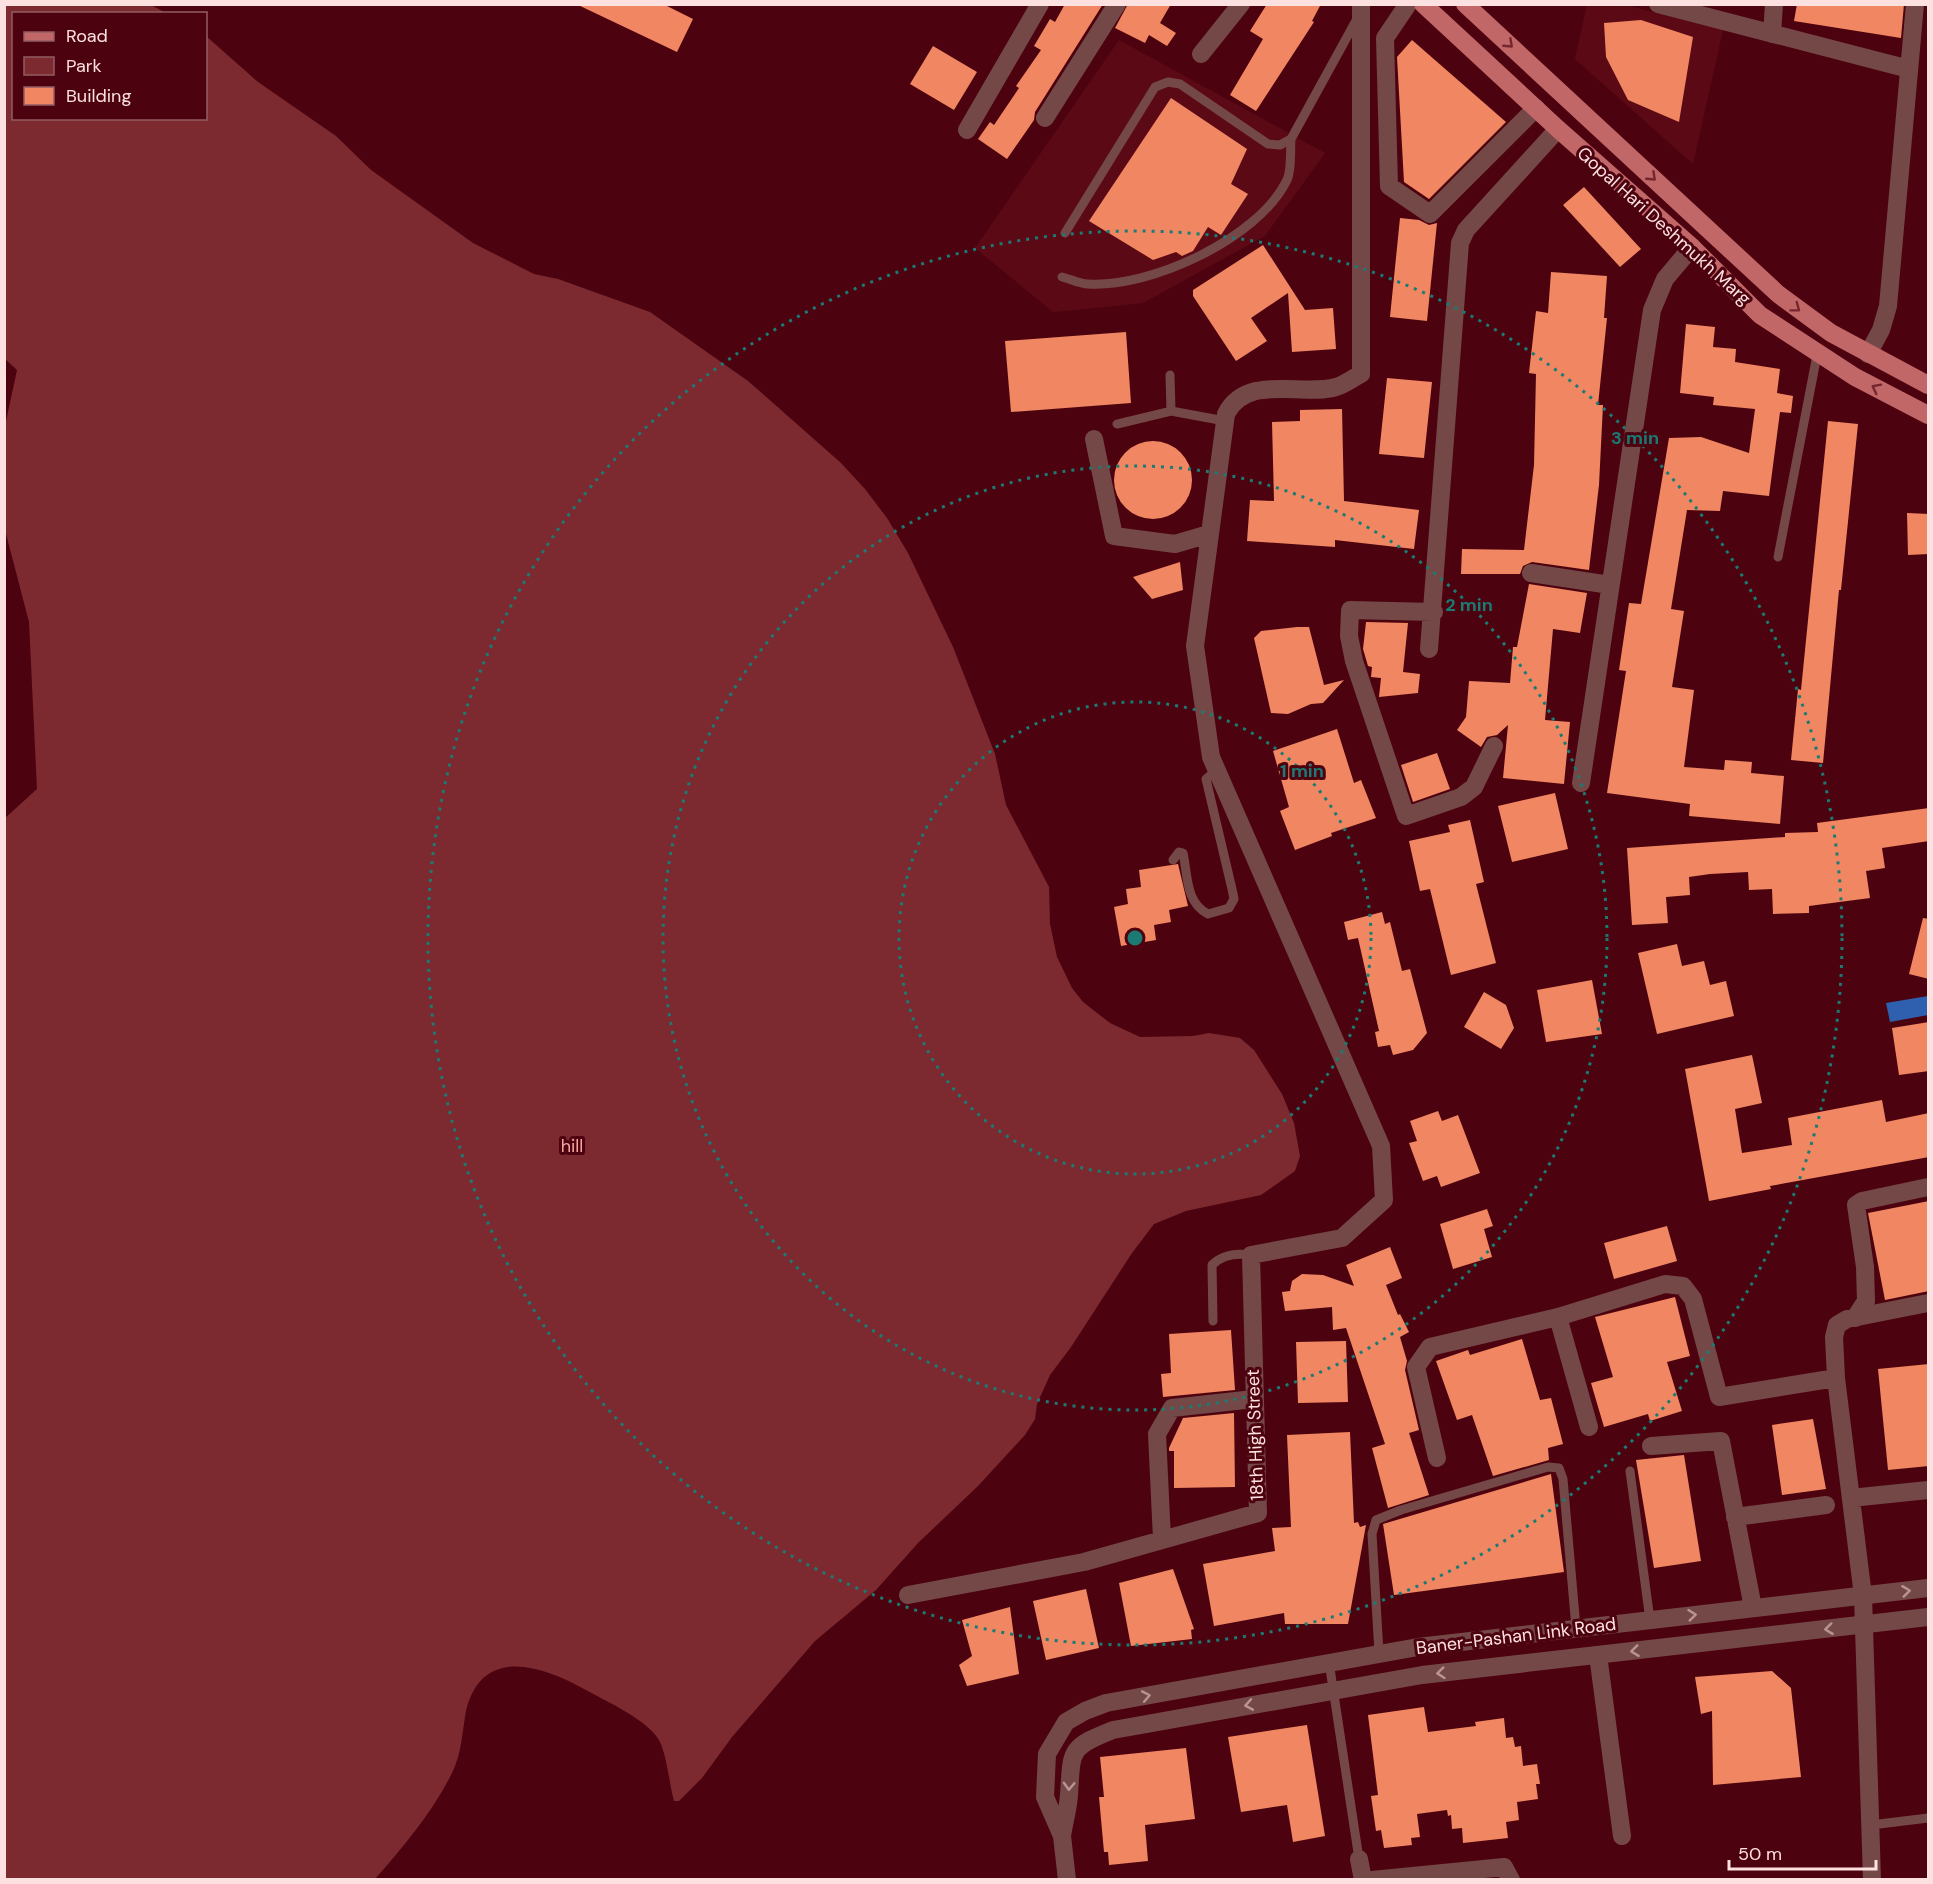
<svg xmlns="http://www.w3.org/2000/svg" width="1933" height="1884" viewBox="0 0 1933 1884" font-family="'DM Sans',sans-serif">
	<rect width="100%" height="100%" fill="#4d030f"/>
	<path fill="#5c0916" d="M1587,5H1625L1723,30L1693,164L1575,59Z
		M1119,40L1325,153L1265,236L1143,303L1053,312L975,248Z"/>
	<path fill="#7c2a30" d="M5,4L151,5L166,13L14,14V118H206V36L258,82L336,136L371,170L473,243L534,274L558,279L650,312L748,381L841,463L865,489L887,518L908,553L953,647L995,754L1006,805L1049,887L1050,924L1057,957L1072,988L1083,1002L1110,1023L1140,1037L1193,1036L1209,1033L1240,1038L1254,1050L1282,1094L1294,1123L1300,1156L1295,1171L1261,1195L1186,1211L1154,1224L1132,1253L1071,1347L1050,1375L1037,1404L1035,1419L1025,1435L978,1486L918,1543L876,1590L815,1641L732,1737L702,1778L679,1801H674C669,1782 668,1763 661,1744C652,1721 605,1701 584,1689C542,1666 482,1645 466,1711C462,1732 462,1753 452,1773C432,1813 404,1846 375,1879H5L4,819L37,789L29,622L5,530V426L17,370L4,358Z"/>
	<path fill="#2f60b0" d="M1928,996V1015L1890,1022L1886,1003Z"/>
	<path fill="#f08762" d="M576,4H663L693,19L677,52Z
		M1065,4H1103L1035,112L1034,120L1007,159L978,139L990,122L994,125L1019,88L1016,86L1041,50L1034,46L1050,19L1055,22Z
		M1128,4H1171L1160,23L1176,33L1167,46L1149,35L1145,43L1115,28Z
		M1267,4H1321L1312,21L1314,22L1256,111L1230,95L1263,39L1250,31Z
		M1797,4H1904L1901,38L1794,21Z
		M1641,20L1693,37L1679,122L1628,100L1606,57L1604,23Z
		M1412,40L1506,122L1429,199L1404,182L1397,57Z
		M933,46L977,72L954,110L910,84Z
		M1171,98L1247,149L1231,184L1248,194L1221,235L1208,227L1193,251L1182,256L1176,252L1153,260L1089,221Z
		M1584,187L1641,249L1620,267L1563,205Z
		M1400,218L1419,220L1429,225L1437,223L1427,321L1390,317Z
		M1263,245L1305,310L1333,308L1336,349L1292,352L1288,293L1251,318L1267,341L1236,361L1193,296V290Z
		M1551,272L1607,276L1604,318H1607L1598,405H1603L1599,485L1589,570L1532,562L1523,566L1520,574H1461L1462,549L1524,550L1534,465L1536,374L1529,373L1536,311L1548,313Z
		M1686,324L1715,327L1713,347L1736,349L1735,362L1780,369L1777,393L1793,396L1791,413L1780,412L1769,496L1723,491L1720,511L1687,510L1671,609L1684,611L1672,687L1694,690L1684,767L1724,770L1725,760L1752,762L1751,773L1784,776L1780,824L1689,816L1690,804L1607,793L1626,671L1619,670L1629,603L1641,604L1669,438L1701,437L1749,453L1755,409L1713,405L1714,397L1680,393Z
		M1126,332L1131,403L1011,412L1005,341Z
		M1387,378L1432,382L1424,458L1379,454Z
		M1342,409L1344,501L1419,510L1414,549L1335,540V547L1247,541L1250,500L1274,501L1272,422L1300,421V410Z
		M1828,421L1858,424L1841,590H1839L1823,763L1791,760L1798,689L1801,690Z
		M1114 480a39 39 0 1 1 78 0a39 39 0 1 1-78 0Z
		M1907,513L1929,514V554L1908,555Z
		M1180,562L1183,590L1152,599L1133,577Z
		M1529,584L1587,593L1580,633L1553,629L1545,720L1570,722L1564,784L1503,778L1508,725L1497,735L1487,737L1481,747L1457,730L1466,717L1469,681L1510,683L1513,647H1517Z
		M1366,622L1408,623L1403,672L1420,674L1418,693L1379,697L1381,678L1371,677L1372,667L1368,666L1363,649Z
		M1297,627H1309L1324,685L1344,680L1323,703L1311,704L1288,714L1271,713L1254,638L1261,631Z
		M1337,729L1354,783L1361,780L1376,818L1331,833L1332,836L1295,850L1280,811L1289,807L1273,751Z
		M1437,753L1450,789L1413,802L1401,765Z
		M1555,793L1568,849L1512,862L1498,806Z
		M1929,808V841L1882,848L1885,868L1866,871L1870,898L1809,906V913L1773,914L1772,889L1749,890L1748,872L1710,874L1689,877L1690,895L1666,897L1668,923L1632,925L1627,848L1785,837V833L1818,832L1817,823Z
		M1470,820L1484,882L1476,884L1496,963L1451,975L1430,889L1420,891L1409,841L1450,832L1448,825Z
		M1178,864L1188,906L1169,910L1171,922L1154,925L1156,940L1121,946L1114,907L1128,904L1126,889L1141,887L1139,870Z
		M1382,912L1385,924L1390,922L1402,971L1410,969L1427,1033L1413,1050L1393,1055L1390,1045L1378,1047L1375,1032L1379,1031L1358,938L1348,940L1344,922Z
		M1923,918L1929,919V979L1909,974Z
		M1677,944L1682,966L1704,961L1710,985L1726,981L1734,1016L1657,1034L1638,953Z
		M1592,980L1602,1034L1546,1042L1537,990Z
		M1484,992L1506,1005L1514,1028L1501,1049L1464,1027Z
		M1929,1022V1071L1899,1075L1892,1028Z
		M1752,1055L1762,1103L1735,1109L1742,1153L1792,1145L1788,1118L1882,1100L1886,1122L1929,1113V1157L1770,1186L1771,1189L1709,1201L1685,1069Z
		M1438,1111L1442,1121L1458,1115L1480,1173L1441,1187L1437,1176L1423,1181L1409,1143L1417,1141L1410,1121Z
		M1929,1201V1291L1885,1300L1868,1213Z
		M1487,1209L1493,1226L1484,1229L1492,1257L1453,1269L1440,1224Z
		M1667,1226L1677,1261L1614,1279L1604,1243Z
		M1390,1247L1402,1278L1386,1285L1398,1315L1400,1314L1409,1332L1400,1337L1407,1361L1405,1370L1419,1430L1409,1433L1429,1495L1388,1508L1372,1448L1385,1444L1346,1328L1333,1330L1332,1307L1285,1311L1282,1292L1290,1291L1292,1281L1302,1274L1323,1275L1354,1286L1346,1265Z
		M1675,1297L1690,1356L1667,1362L1682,1411L1650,1421L1648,1414L1604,1427L1591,1383L1613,1377L1595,1317Z
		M1231,1330L1235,1390L1163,1397L1161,1374L1171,1373L1169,1334Z
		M1522,1339L1540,1400L1551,1398L1563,1444L1548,1448L1549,1460L1493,1476L1472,1415L1457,1420L1436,1361L1468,1350L1470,1355Z
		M1346,1341L1348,1402L1298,1403L1296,1342Z
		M1929,1364V1466L1888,1470L1878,1369Z
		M1234,1413L1235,1487L1174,1488V1451H1169V1448L1183,1418Z
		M1813,1419L1826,1489L1782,1495L1772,1425Z
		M1350,1432L1354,1523L1358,1522L1360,1527L1366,1525L1348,1624H1285L1284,1613L1214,1626L1203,1564L1275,1551L1272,1528L1291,1527L1287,1435Z
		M1684,1455L1701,1561L1654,1568L1636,1460Z
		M1551,1474L1564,1572L1394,1595L1383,1524Z
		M1173,1569L1194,1629L1191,1630L1192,1639L1131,1646L1119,1583Z
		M1086,1589L1099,1648L1046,1660L1033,1601Z
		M1010,1607L1019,1674L967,1686L959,1665L972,1656L962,1620Z
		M1772,1671L1791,1688L1801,1777L1713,1785L1712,1711L1701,1714L1695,1677Z
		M1424,1707L1428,1732L1476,1726L1475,1722L1504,1718L1506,1738L1513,1737L1515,1747L1521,1746L1523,1766L1537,1764L1540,1784H1536L1538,1799L1517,1802L1519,1820L1506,1822L1508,1838L1463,1843L1462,1828L1452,1829L1451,1815L1448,1816L1447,1810L1417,1814L1420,1837L1411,1838L1412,1845L1384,1848L1381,1830L1376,1831L1371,1796L1378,1795L1368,1715Z
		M1307,1725L1325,1836L1293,1842L1287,1805L1241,1812L1228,1737Z
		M1186,1748L1195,1819L1145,1825L1148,1861L1109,1865L1108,1852H1104L1099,1797H1104L1100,1757Z"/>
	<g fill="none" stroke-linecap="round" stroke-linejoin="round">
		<path stroke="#754848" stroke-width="9" d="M1065,233L1155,87L1168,82L1180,84L1268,144L1280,145L1291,139L1358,17
			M1062,277C1070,279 1080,284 1088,284C1151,288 1259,238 1287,180C1292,169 1290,150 1291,139
			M1170,375L1171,411
			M1117,424L1171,411L1225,421
			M1778,557L1817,355
			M1173,860L1179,852L1183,853C1188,875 1185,902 1208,914L1229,908L1234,899L1232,889L1206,779L1217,770
			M1213,1321L1212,1265C1222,1255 1237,1253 1251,1255
			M1630,1471L1650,1620
			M1379,1653L1372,1534L1376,1520L1401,1510L1548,1467L1559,1468L1563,1479L1576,1628
			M1329,1662L1359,1859
			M1871,1825L1928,1818"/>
		<path stroke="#754848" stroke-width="18" d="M1408,4L1385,38L1389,186L1430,214L1536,108
			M1658,4L1909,69
			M1772,34L1774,4
			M1201,54L1241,4
			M1045,118L1117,4
			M967,130L1040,4
			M1868,354L1881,330L1888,306L1915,4
			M1094,439L1114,536L1175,544L1209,534
			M1531,573L1610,585
			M1434,612L1350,610L1349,636L1354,661L1406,816L1461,797L1474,787L1494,746
			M1429,649L1460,243L1466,230L1558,129
			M1581,783L1652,310L1665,279L1692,247
			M1558,1317L1665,1284L1683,1286L1693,1299L1719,1397L1836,1378
			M1855,1318L1866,1301L1865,1267L1856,1205L1862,1201L1928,1187
			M1651,1446L1721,1441L1753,1608
			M1437,1458L1416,1367L1430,1347L1558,1317L1589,1427
			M1851,1498L1928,1490
			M1735,1517L1826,1505
			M1162,1539L1157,1434L1172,1408L1254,1399
			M908,1595L1084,1562L1258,1513L1251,1255L1342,1238L1384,1200L1381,1146L1211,757L1195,646L1226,414C1247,373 1302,397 1336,387C1344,385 1353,378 1361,374V4
			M1598,1655L1622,1836
			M1359,1859L1363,1880
			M1372,1880L1504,1867L1511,1880
			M1872,1880L1863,1596L1836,1378L1834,1337L1837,1325L1847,1319L1928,1303"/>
		<path stroke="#754848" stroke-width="18" d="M1062,1836C1064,1823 1068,1809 1069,1795C1072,1750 1068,1748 1113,1730L1422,1675L1928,1617
			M1067,1880L1062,1836L1045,1797L1047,1754L1066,1722L1085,1711L1106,1703L1418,1647L1928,1588"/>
		<path stroke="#c26768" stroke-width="18" d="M1423,4L1558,129L1692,247L1760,315L1855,377L1928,415
			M1465,4L1778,294L1831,333L1928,385"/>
	</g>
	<defs><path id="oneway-chevron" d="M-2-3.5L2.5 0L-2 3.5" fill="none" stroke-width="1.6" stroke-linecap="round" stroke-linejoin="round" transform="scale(1.5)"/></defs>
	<g stroke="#76262e">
		<use href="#oneway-chevron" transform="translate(1509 44) rotate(43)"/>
		<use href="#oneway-chevron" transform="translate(1652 177) rotate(43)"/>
		<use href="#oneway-chevron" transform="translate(1796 308) rotate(37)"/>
		<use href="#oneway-chevron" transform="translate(1876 388) rotate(-153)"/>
	</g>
	<g stroke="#b99494">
		<use href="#oneway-chevron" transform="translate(1906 1591) rotate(-7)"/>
		<use href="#oneway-chevron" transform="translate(1692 1615) rotate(-6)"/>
		<use href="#oneway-chevron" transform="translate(1829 1629) rotate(173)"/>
		<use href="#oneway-chevron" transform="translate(1635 1651) rotate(173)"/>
		<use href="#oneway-chevron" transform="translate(1441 1673) rotate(174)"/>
		<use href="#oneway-chevron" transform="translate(1146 1696) rotate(-11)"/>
		<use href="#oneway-chevron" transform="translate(1249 1705) rotate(170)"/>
		<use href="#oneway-chevron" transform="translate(1069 1786) rotate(92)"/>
	</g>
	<g fill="none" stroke="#1b7b74" stroke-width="3" stroke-dasharray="3 6">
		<circle cx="1135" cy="938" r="236"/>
		<circle cx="1135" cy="938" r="472"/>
		<circle cx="1135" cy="938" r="707"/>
	</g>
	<g text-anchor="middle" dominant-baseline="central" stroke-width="6" stroke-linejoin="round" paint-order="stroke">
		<g font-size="18" fill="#fde1e0" stroke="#4d030f">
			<text transform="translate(1664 226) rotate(42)">Gopal Hari Deshmukh Marg</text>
			<text transform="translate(1255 1435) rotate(-92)">18th High Street</text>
			<text transform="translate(1516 1636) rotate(-7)">Baner-Pashan Link Road</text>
		</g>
		<g font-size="18" fill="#faa5a4" stroke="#4d030f">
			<text x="572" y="1146">hill</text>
		</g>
	</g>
	<circle cx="1135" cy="938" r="9" fill="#1b7b74" stroke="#4d030f" stroke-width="3"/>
	<g font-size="18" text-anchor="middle" font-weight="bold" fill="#1b7b74" stroke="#4d030f" stroke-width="6" stroke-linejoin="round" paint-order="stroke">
		<text x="1635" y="444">3 min</text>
		<text x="1469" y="611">2 min</text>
		<text x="1302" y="777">1 min</text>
	</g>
	<rect width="1933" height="1884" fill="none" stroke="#fde1e0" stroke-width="12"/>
	<rect x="12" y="12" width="195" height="108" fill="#4d030f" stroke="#935c63" stroke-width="1.5"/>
	<rect x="24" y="32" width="30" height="9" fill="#c26768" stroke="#935c63" stroke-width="1.5"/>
	<text x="66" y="42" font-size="18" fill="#fde1e0">Road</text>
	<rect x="24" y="57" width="30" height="18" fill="#7c2a30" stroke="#935c63" stroke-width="1.5"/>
	<text x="66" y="72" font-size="18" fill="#fde1e0">Park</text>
	<rect x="24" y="87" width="30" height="18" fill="#f08762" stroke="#935c63" stroke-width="1.5"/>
	<text x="66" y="102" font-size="18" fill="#fde1e0">Building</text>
	<path d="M1729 1860v9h147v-9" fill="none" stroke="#fde1e0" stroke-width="3"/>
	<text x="1738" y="1860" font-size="18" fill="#fde1e0" stroke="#4d030f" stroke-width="4.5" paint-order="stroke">50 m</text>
</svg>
